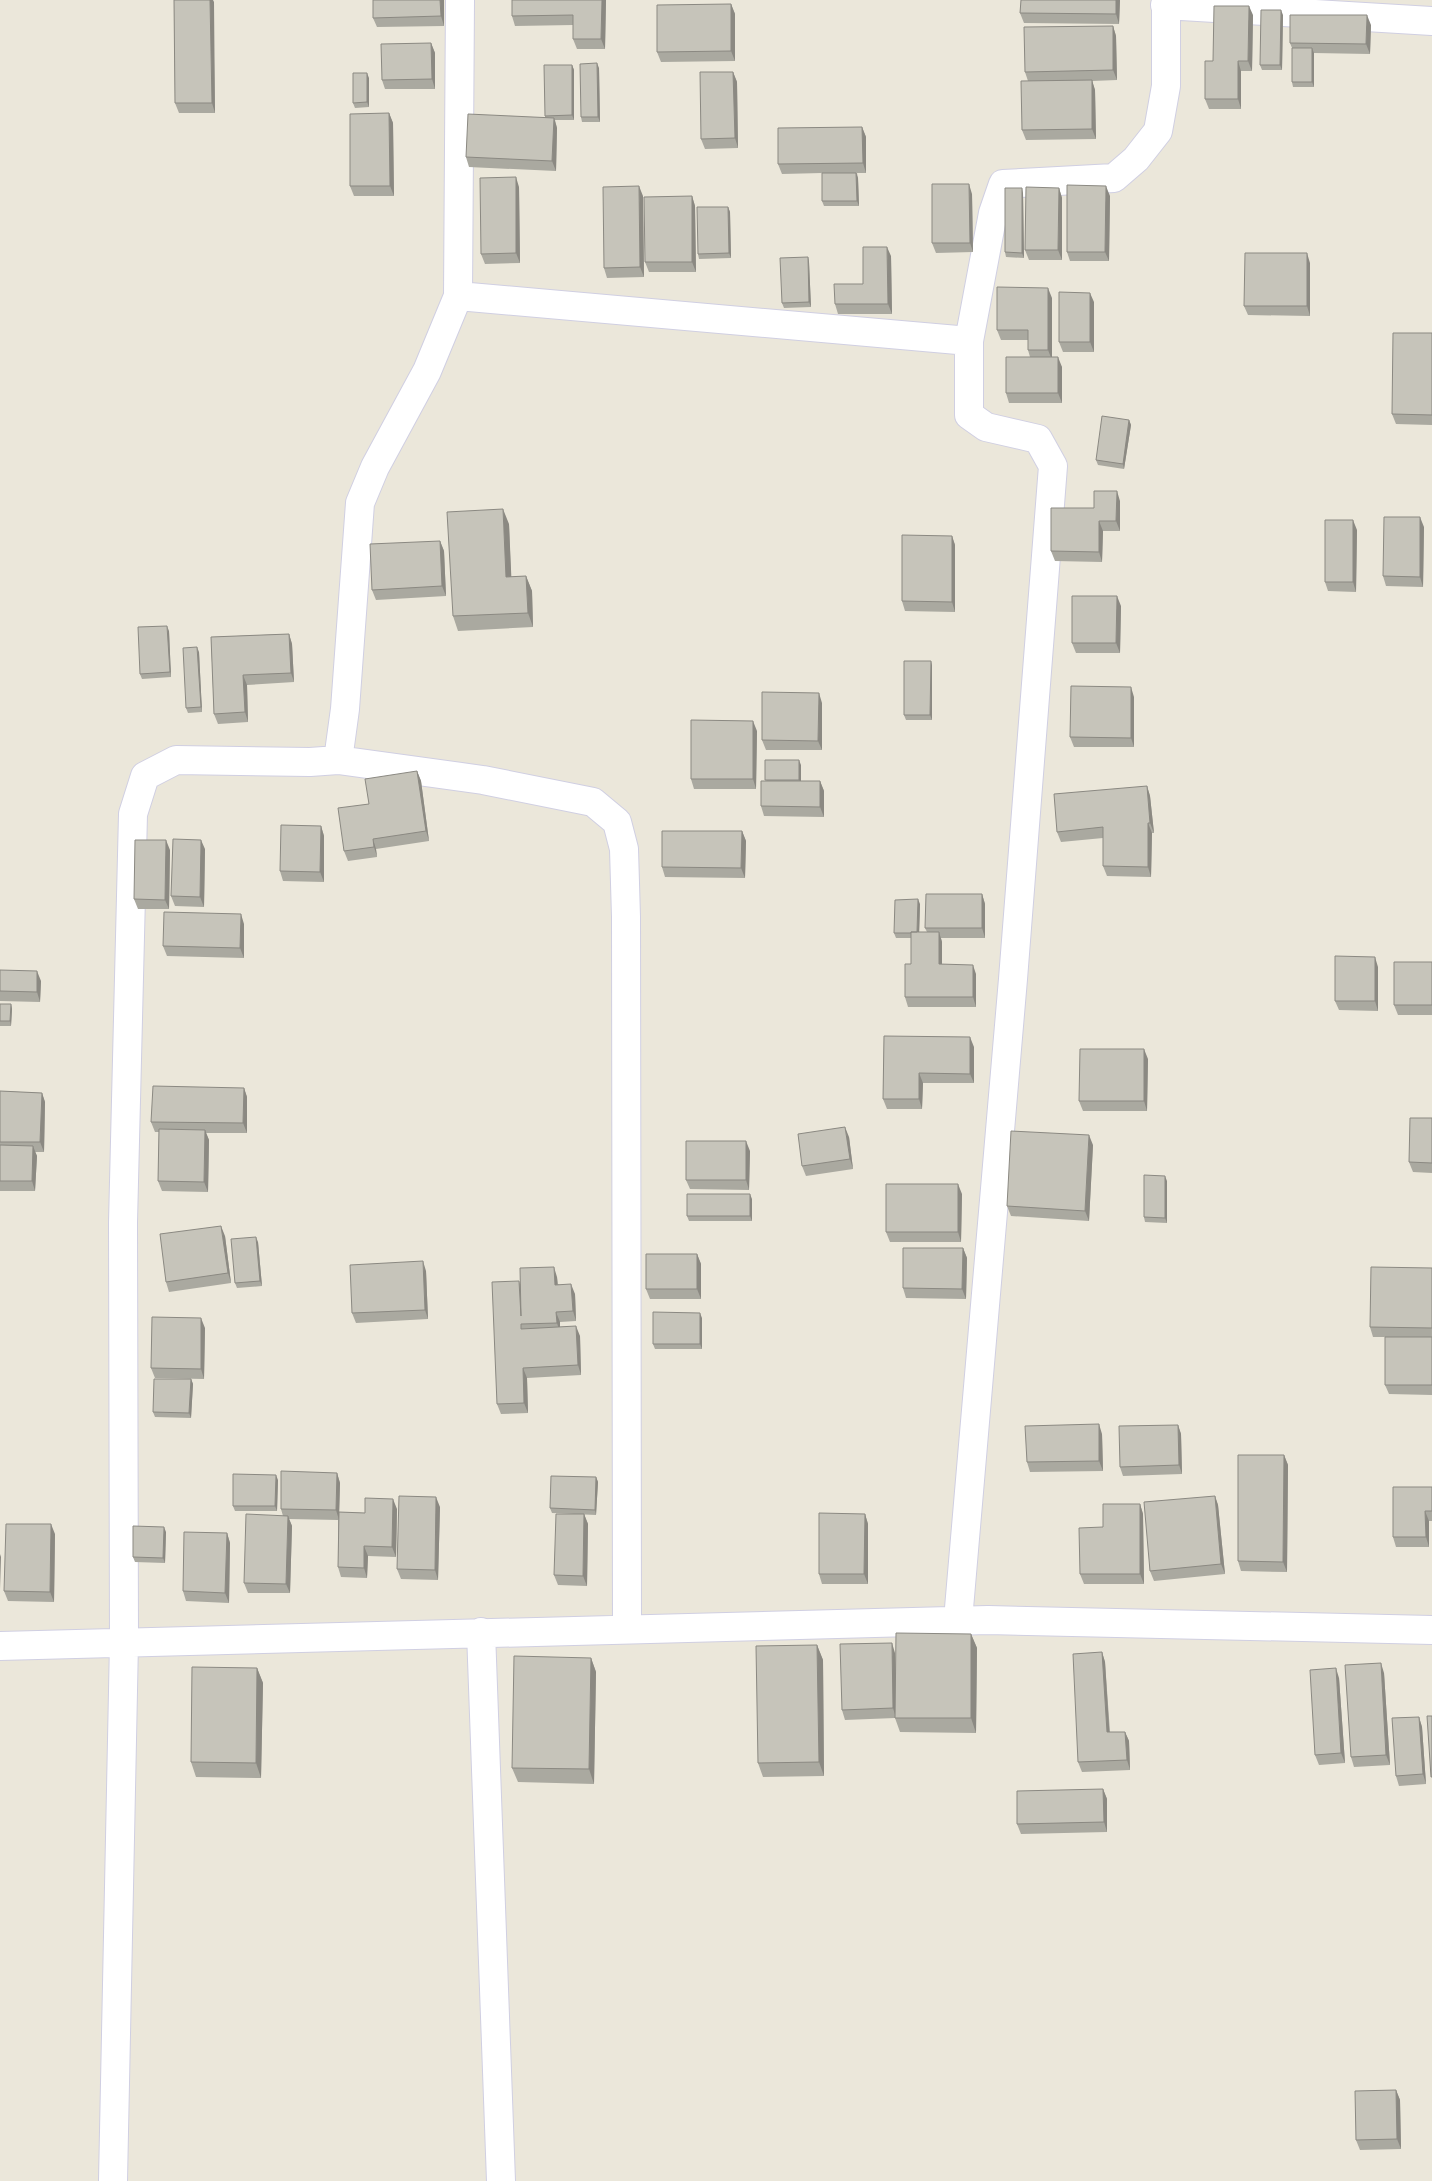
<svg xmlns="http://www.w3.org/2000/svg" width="1432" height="2181" viewBox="0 0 1432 2181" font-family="'Archivo Narrow',sans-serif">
	<rect width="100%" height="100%" fill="#ebe7da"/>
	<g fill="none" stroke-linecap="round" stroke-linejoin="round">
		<defs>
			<path id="minor" d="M460,0L458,296L969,341
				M1165,5L1432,21
				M338,760L483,780L593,802L617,822L624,849L626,917L627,1628
				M958,1620L1013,979L1053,466L1038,439L986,427L969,415V341L993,213L1003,184L1114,178L1136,159L1158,131L1166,86V0
				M481,1632L501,2181
				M0,1646L988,1620L1432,1630
				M113,2181L124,1642L123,1223L133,814L145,776L176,760L310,762L338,760L345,709L360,503L375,467L427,371L458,296"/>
		</defs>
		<use href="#minor" stroke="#d0cfe2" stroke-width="30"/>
		<use href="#minor" stroke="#fff" stroke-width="28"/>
	</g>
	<path fill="#aaa9a0" d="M174,0H213L215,113H179L175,103Z
		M444,0V26L377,27L373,18Z
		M512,0H606L605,49H577L573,39V25L515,26L512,16Z
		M1021,0H1120L1119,24L1024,23L1020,13Z
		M731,4L735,14V61L661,62L657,52Z
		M1253,15L1252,71H1241V109H1209L1205,99L1213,61Z
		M1283,15L1282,70H1262L1260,65Z
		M1371,25L1370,54L1314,53V87H1293L1292,82V48L1290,43Z
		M1113,26L1116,36L1117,80L1092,81L1095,90L1096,139L1026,140L1022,130L1028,81L1025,72Z
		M431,43L435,53V89H385L382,80Z
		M572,65L574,70V120H555L557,128L556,171L469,167L466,157L545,117V116Z
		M599,68L600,122H582L581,117Z
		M733,72L737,82L738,148L705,149L701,139Z
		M369,78V107L355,108L353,103Z
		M389,113L393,123L394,196H354L350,186Z
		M862,127L866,137V173H857L858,178L859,206H824L822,201V173L782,174L778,164Z
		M519,187L520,263L485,264L481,254Z
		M1059,188L1062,198V260H1029L1025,250Z
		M1023,193L1024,258L1006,257L1005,252Z
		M972,194L973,252L936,253L932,243Z
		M643,196L644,277L607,278L604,268Z
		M692,196L695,206L696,272H649L645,262Z
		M1110,196L1109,261H1070L1067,252Z
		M728,207L730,212L731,258L699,259L698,254Z
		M891,256L892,314H838L835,304L863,284Z
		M808,257L809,262L811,307L784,308L782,303Z
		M1310,263V316L1248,315L1244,306Z
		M1052,298V357L1062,367V403H1009L1006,393L1030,357L1028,350V340H1001L997,330Z
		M1094,302V352H1063L1059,342Z
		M1432,333V425L1396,424L1392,414Z
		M1129,420L1131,425L1124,469L1098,465L1096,460Z
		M1120,501V531H1103L1102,562L1055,561L1051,551L1094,508Z
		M509,524L511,577L526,576L532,591L533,627L458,631L453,616Z
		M1424,527L1423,587L1386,586L1383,576Z
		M1357,530L1356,592L1328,591L1325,582Z
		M952,536L955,545V612L905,611L902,601Z
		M440,541L444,551L446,596L376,600L372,590Z
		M1121,606L1120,653H1076L1072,643Z
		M169,631L171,677L142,679L140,674Z
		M289,634L292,644L294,682L247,685L248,722L218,724L214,714L211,637Z
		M199,652L202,712L188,713L186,708Z
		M931,661L932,666V720H906L904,715Z
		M1134,697V747H1074L1070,737Z
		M822,703V750H766L762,740Z
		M757,731L756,789H694L691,779Z
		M801,765V781H820L824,791V817L764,816L761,806L765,781Z
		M417,771L421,781L429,841L376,849L377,857L348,861L344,851L369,804Z
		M1147,786L1150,796L1154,833H1152L1151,877L1107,876L1103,866V838L1061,842L1057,832Z
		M321,826L324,836V882L283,881L280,871Z
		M742,831L746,841L745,878L665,877L662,867Z
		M205,849L204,907L175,906L171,896Z
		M170,850L169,909H138L134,899Z
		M982,894L985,904V938H941L942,942V964L976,974V1007H908L905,997L911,964V938H896L894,933L920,904L919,932H927L925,928Z
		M244,924V958L167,956L163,946Z
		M1432,962V1015H1398L1394,1005Z
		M1378,967V1011L1339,1010L1335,1001Z
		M0,970L41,981L40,1002L0,1001Z
		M0,1004H11L12,1009L11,1026H0Z
		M884,1036L974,1047V1083H923L922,1109H887L883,1099Z
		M1148,1059L1147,1111H1083L1079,1101Z
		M244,1088L247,1097V1133H206L209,1140L208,1192L162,1191L158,1181L159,1132H155L151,1122Z
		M0,1091L42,1093L45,1102L44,1152H35L37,1156L35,1191H0Z
		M1432,1118V1173L1413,1172L1409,1162Z
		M849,1137L853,1169L806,1176L802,1166Z
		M1093,1145L1089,1221L1011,1216L1007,1206Z
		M750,1151L749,1190L690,1189L686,1180Z
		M1167,1181V1223L1145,1222L1144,1217Z
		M962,1194L961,1242H890L886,1232Z
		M752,1199V1221H689L687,1216Z
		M225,1236L231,1283L169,1292L166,1282Z
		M258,1242L262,1286L237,1288L235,1283Z
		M963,1248L967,1258L966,1299L906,1298L903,1288Z
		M697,1254L701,1264V1299H650L646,1289Z
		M1432,1268V1395L1389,1394L1385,1385V1337H1373L1370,1327Z
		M426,1271L428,1319L356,1323L352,1313Z
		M557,1277L558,1284L575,1294L576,1321L560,1322V1327L580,1336L581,1375L527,1378L528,1413L501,1414L497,1404L519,1281L520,1284Z
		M702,1318V1349H655L653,1344Z
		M205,1328L204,1379L155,1378L151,1368Z
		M191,1379L193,1384L191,1418L155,1417L153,1412Z
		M1178,1425L1181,1434L1182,1474L1123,1476L1120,1467Z
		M1102,1434L1103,1471L1030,1472L1027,1462Z
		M1284,1455L1288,1465L1287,1572L1241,1571L1238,1561Z
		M337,1473L340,1483L339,1512L365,1513L397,1509L396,1557L368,1556L367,1578L341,1577L338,1567V1520L289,1519L292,1526L290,1593H248L244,1583L283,1516L281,1509Z
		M596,1477L598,1482L596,1515L552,1513L550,1508Z
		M278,1480L277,1511H235L233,1506Z
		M1432,1487V1521H1429V1547H1396L1393,1537Z
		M1215,1496L1218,1505L1225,1574L1154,1581L1150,1571Z
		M1140,1504L1143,1514L1144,1584H1084L1080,1574L1103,1527Z
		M440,1507L438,1580L401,1579L397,1569Z
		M584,1514L588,1524L587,1586L558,1585L554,1575Z
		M865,1514L868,1524V1584H822L819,1574Z
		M166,1532L165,1563L135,1562L133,1557Z
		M227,1533L230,1543L229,1603L186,1601L183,1591Z
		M55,1534L54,1602L8,1601L4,1591Z
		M971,1634L977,1648L976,1733L900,1732L895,1718L845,1720L842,1710L895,1653L896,1676Z
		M817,1645L823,1660L824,1776L763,1777L758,1763Z
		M1102,1652L1105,1662L1110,1732H1125L1129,1741L1130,1770L1082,1772L1078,1762Z
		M591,1658L596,1672L594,1784L518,1782L512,1768Z
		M257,1668L263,1683L261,1778L196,1777L191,1762Z
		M1384,1673L1390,1765L1354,1767L1351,1757Z
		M1339,1678L1345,1763L1319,1765L1315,1755Z
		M1419,1717L1422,1727L1426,1784L1399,1786L1396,1776Z
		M1103,1789L1107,1799V1832L1021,1834L1017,1824Z
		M1396,2090L1400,2100L1401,2149L1360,2150L1356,2140Z"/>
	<path fill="#8b8982" d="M210,0H213L214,2L215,113L212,103Z
		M440,0H444V26L441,16Z
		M602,0H606L605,49L601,39Z
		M1116,0H1120L1119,24L1116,14Z
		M731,4L735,14V61L731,51Z
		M1249,6L1253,15L1252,71L1248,61Z
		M1281,10L1283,15L1282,70L1280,65Z
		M1367,15L1371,25L1370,54L1366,44Z
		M1113,26L1116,36L1117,80L1113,70Z
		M431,43L435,53V89L432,79Z
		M1312,48L1314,53V87L1312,82Z
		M1238,61L1241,71V109L1238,99Z
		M597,63L599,68L600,122L598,117Z
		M572,65L574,70V120L572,115Z
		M733,72L737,82L738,148L735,138Z
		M367,73L369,78V107L367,102Z
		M1092,80L1095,90L1096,139L1092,129Z
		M389,113L393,123L394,196L390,186Z
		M554,118L557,128L556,171L552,161Z
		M862,127L866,137V173L863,163Z
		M856,173L858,178L859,206L857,201Z
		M516,177L519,187L520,263L516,253Z
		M969,184L972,194L973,252L970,243Z
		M639,186L643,196L644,277L640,267Z
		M1106,186L1110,196L1109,261L1105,252Z
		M1022,188L1023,193L1024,258L1022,253Z
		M1059,188L1062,198V260L1058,250Z
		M692,196L695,206L696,272L692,262Z
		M728,207L730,212L731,258L729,253Z
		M887,247L891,256L892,314L888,304Z
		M1307,253L1310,263V316L1307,306Z
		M808,257L809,262L811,307L809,302Z
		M1048,288L1052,298V360L1048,350Z
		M1090,293L1094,302V352L1090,342Z
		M1058,357L1062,367V403L1058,393Z
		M1129,420L1131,425L1124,469L1123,464Z
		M1117,491L1120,501V531L1116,521Z
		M503,509L509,524L512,592L506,577Z
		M1420,517L1424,527L1423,587L1420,577Z
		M1353,520L1357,530L1356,592L1353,582Z
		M1099,521L1103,531L1102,562L1099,552Z
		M952,536L955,545V612L952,602Z
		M440,541L444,551L446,596L442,586Z
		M526,576L532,591L533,627L528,613Z
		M1117,596L1121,606L1120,653L1116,643Z
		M167,626L169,631L171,677L170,672Z
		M289,634L292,644L294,682L291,673Z
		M197,647L199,652L202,712L201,707Z
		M931,661L932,666V720L930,715Z
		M243,675L247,685L248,722L245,712Z
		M1131,687L1134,697V747L1131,738Z
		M819,693L822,703V750L818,741Z
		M753,721L757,731L756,789L753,779Z
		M799,760L801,765V785L799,780Z
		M417,771L421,781L429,841L426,831Z
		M820,781L824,791V817L820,807Z
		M1147,786L1150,796L1154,833L1150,823Z
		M1148,823L1152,833L1151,877L1148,867Z
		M321,826L324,836V882L320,872Z
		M742,831L746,841L745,878L741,868Z
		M373,839L376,849L377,857L374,847Z
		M166,840L170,850L169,909L165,900Z
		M201,840L205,849L204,907L200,897Z
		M982,894L985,904V938L982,928Z
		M918,899L920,904L919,938L917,933Z
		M241,914L244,924V958L240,948Z
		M939,932L942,942V974L939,964Z
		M1375,957L1378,967V1011L1375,1001Z
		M973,965L976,974V1007L973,997Z
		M37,971L41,981L40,1002L37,992Z
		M11,1004L12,1009L11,1026L10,1021Z
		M970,1037L974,1047V1083L970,1074Z
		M1144,1049L1148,1059L1147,1111L1144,1101Z
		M919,1073L923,1083L922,1109L919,1099Z
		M244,1088L247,1097V1133L243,1123Z
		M42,1093L45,1102L44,1152L40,1142Z
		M845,1127L849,1137L853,1169L850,1159Z
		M205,1130L209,1140L208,1192L204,1182Z
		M1089,1135L1093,1145L1089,1221L1085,1211Z
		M746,1141L750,1151L749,1190L746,1180Z
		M33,1146L37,1156L35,1191L32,1181Z
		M1165,1176L1167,1181V1223L1165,1218Z
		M958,1184L962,1194L961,1242L958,1232Z
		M750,1194L752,1199V1221L750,1216Z
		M221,1226L225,1236L231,1283L228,1273Z
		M256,1237L258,1242L262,1286L260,1281Z
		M963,1248L967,1258L966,1299L962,1289Z
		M697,1254L701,1264V1299L697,1289Z
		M423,1261L426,1271L428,1319L425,1310Z
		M554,1267L557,1277L558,1294L555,1285Z
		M571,1284L575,1294L576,1321L573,1311Z
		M556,1312L560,1322V1333L557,1323Z
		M700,1313L702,1318V1349L700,1344Z
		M201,1318L205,1328L204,1379L201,1369Z
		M576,1326L580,1336L581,1375L578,1365Z
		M523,1368L527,1378L528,1413L524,1403Z
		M191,1379L193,1384L191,1418L189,1413Z
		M1099,1424L1102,1434L1103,1471L1099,1461Z
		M1178,1425L1181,1434L1182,1474L1179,1465Z
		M1284,1455L1288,1465L1287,1572L1283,1562Z
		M337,1473L340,1483L339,1520L336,1510Z
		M276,1475L278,1480L277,1511L275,1506Z
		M596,1477L598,1482L596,1515L595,1510Z
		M1215,1496L1218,1505L1225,1574L1221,1564Z
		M436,1497L440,1507L438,1580L435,1570Z
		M393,1499L397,1509L396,1557L392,1547Z
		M1140,1504L1143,1514L1144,1584L1140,1574Z
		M1425,1511L1429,1521V1547L1426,1537Z
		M584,1514L588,1524L587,1586L583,1576Z
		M865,1514L868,1524V1584L864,1574Z
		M288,1516L292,1526L290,1593L286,1584Z
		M51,1524L55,1534L54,1602L50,1592Z
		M164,1527L166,1532L165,1563L163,1558Z
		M227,1533L230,1543L229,1603L225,1593Z
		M364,1546L368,1556L367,1578L364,1568Z
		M0,1554L1,1557L0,1589Z
		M971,1634L977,1648L976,1733L971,1718Z
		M892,1643L895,1653L896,1718L893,1708Z
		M817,1645L823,1660L824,1776L819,1762Z
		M1102,1652L1105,1662L1110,1742L1107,1732Z
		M591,1658L596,1672L594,1784L589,1769Z
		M1381,1663L1384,1673L1390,1765L1386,1755Z
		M257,1668L263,1683L261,1778L256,1763Z
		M1336,1668L1339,1678L1345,1763L1341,1753Z
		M1419,1717L1422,1727L1426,1784L1423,1774Z
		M1125,1732L1129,1741L1130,1770L1127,1760Z
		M1103,1789L1107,1799V1832L1104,1822Z
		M1396,2090L1400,2100L1401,2149L1397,2139Z"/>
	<path fill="#c6c4ba" stroke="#8b8982" d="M174,0H210L212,103H175Z
		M373,0H440L441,16L373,18Z
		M512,0H602L601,39H573V15L512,16Z
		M1021,0H1116V14L1020,13Z
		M731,4V51L657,52V5Z
		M1214,6H1249L1248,61H1238V99H1205V61H1213Z
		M1261,10H1281L1280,65H1260Z
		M1290,15H1367L1366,44L1290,43Z
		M1113,26V70L1025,72L1024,27Z
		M431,43L432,79L382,80L381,44Z
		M1292,48H1312V82H1292Z
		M597,63L598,117H581L580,64Z
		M544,65H572V115L545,116Z
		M700,72H733L735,138L701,139Z
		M353,73H367V102L353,103Z
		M1092,80V129L1022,130L1021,81Z
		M389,113L390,186H350V114Z
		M468,114L554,118L552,161L466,157Z
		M862,127L863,163L778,164V128Z
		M822,173H856L857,201H822Z
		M516,177V253L481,254L480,178Z
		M932,184H969L970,243H932Z
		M1067,185L1106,186L1105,252H1067Z
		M639,186L640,267L604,268L603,187Z
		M1026,187L1059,188L1058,250H1025Z
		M1005,188H1022V253L1005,252Z
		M692,196V262H645L644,197Z
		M697,207H728L729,253L698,254Z
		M863,247H887L888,304H835L834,284H863Z
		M1245,253H1307V306H1244Z
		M808,257L809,302L782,303L780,258Z
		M997,287L1048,288V350H1028V330H997Z
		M1059,292L1090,293V342H1059Z
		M1393,333H1432V415L1392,414Z
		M1006,357H1058V393H1006Z
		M1102,416L1129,420L1123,464L1096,460Z
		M1094,491H1117L1116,521H1099V552L1051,551V508H1094Z
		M503,509L506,577L526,576L528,613L453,616L447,512Z
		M1384,517H1420V577L1383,576Z
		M1325,520H1353V582H1325Z
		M902,535L952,536V602L902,601Z
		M440,541L442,586L372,590L370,544Z
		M1072,596H1117L1116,643H1072Z
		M167,626L170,672L140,674L138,627Z
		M289,634L291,673L243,675L245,712L214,714L211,637Z
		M197,647L201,707L186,708L183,648Z
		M904,661H931L930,715H904Z
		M1071,686L1131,687V738L1070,737Z
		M762,692L819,693L818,741L762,740Z
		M691,720L753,721V779H691Z
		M765,760H799V780H765Z
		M417,771L426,831L373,839L374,847L344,851L338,808L369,804L365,779Z
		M761,781H820V807L761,806Z
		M1147,786L1150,823H1148V867L1103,866V827L1057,832L1054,794Z
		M281,825L321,826L320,872L280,871Z
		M662,831H742L741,868L662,867Z
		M173,839L201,840L200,897L171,896Z
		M135,840H166L165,900L134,899Z
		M926,894H982V928H925Z
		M918,899L917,932H911V933H894L895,900Z
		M164,912L241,914L240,948L163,946Z
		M911,932H939V964L973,965V997H905V964H911Z
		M1335,956L1375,957V1001H1335Z
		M1394,962H1432V1005H1394Z
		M0,970L37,971V992L0,991Z
		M0,1004H11L10,1021H0Z
		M884,1036L970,1037V1074L919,1073V1099H883Z
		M1080,1049H1144V1101H1079Z
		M153,1086L244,1088L243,1123L151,1122Z
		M0,1091L42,1093L40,1142H0Z
		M1410,1118H1432V1163L1409,1162Z
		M845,1127L850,1159L802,1166L798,1134Z
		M159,1129L205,1130L204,1182L158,1181Z
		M1011,1131L1089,1135L1085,1211L1007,1206Z
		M686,1141H746V1180H686Z
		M0,1145L33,1146L32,1181H0Z
		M1144,1175L1165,1176V1218L1144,1217Z
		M886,1184H958V1232H886Z
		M687,1194H750V1216H687Z
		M221,1226L228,1273L166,1282L160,1234Z
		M256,1237L260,1281L235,1283L231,1239Z
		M903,1248H963L962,1289L903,1288Z
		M646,1254H697V1289H646Z
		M423,1261L425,1310L352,1313L350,1265Z
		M554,1267L555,1285L571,1284L573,1311L556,1312L557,1323L521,1324V1329L576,1326L578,1365L523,1368L524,1403L497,1404L492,1282L519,1281L521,1316L520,1268Z
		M1371,1267L1432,1268V1328L1370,1327Z
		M653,1312L700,1313V1344H653Z
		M152,1317L201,1318V1369L151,1368Z
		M1385,1337H1432V1385H1385Z
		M154,1379H191L189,1413L153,1412Z
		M1099,1424V1461L1027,1462L1025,1426Z
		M1178,1425L1179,1465L1120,1467L1119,1426Z
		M1238,1455H1284L1283,1562L1238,1561Z
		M281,1471L337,1473L336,1510L281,1509Z
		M233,1474L276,1475L275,1506H233Z
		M551,1476L596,1477L595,1510L550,1508Z
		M1393,1487H1432V1511H1425L1426,1537H1393Z
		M399,1496L436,1497L435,1570L397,1569Z
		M1215,1496L1221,1564L1150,1571L1144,1502Z
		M365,1498L393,1499L392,1547L364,1546V1568L338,1567L339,1512L365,1513Z
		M1103,1504H1140V1574H1080L1079,1528L1103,1527Z
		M819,1513L865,1514L864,1574H819Z
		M246,1514L288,1516L286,1584L244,1583Z
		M556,1514H584L583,1576L554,1575Z
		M6,1524H51L50,1592L4,1591Z
		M133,1526L164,1527L163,1558L133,1557Z
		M184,1532L227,1533L225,1593L183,1591Z
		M896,1633L971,1634V1718H895Z
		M892,1643L893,1708L842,1710L840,1644Z
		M817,1645L819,1762L758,1763L756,1646Z
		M1102,1652L1107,1732H1125L1127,1760L1078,1762L1073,1654Z
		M514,1656L591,1658L589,1769L512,1768Z
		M1381,1663L1386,1755L1351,1757L1345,1665Z
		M192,1667L257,1668L256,1763L191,1762Z
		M1336,1668L1341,1753L1315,1755L1310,1670Z
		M1427,1716H1432V1777H1431Z
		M1419,1717L1423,1774L1396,1776L1392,1718Z
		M1103,1789L1104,1822L1017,1824V1791Z
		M1396,2090L1397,2139L1356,2140L1355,2091Z"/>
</svg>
